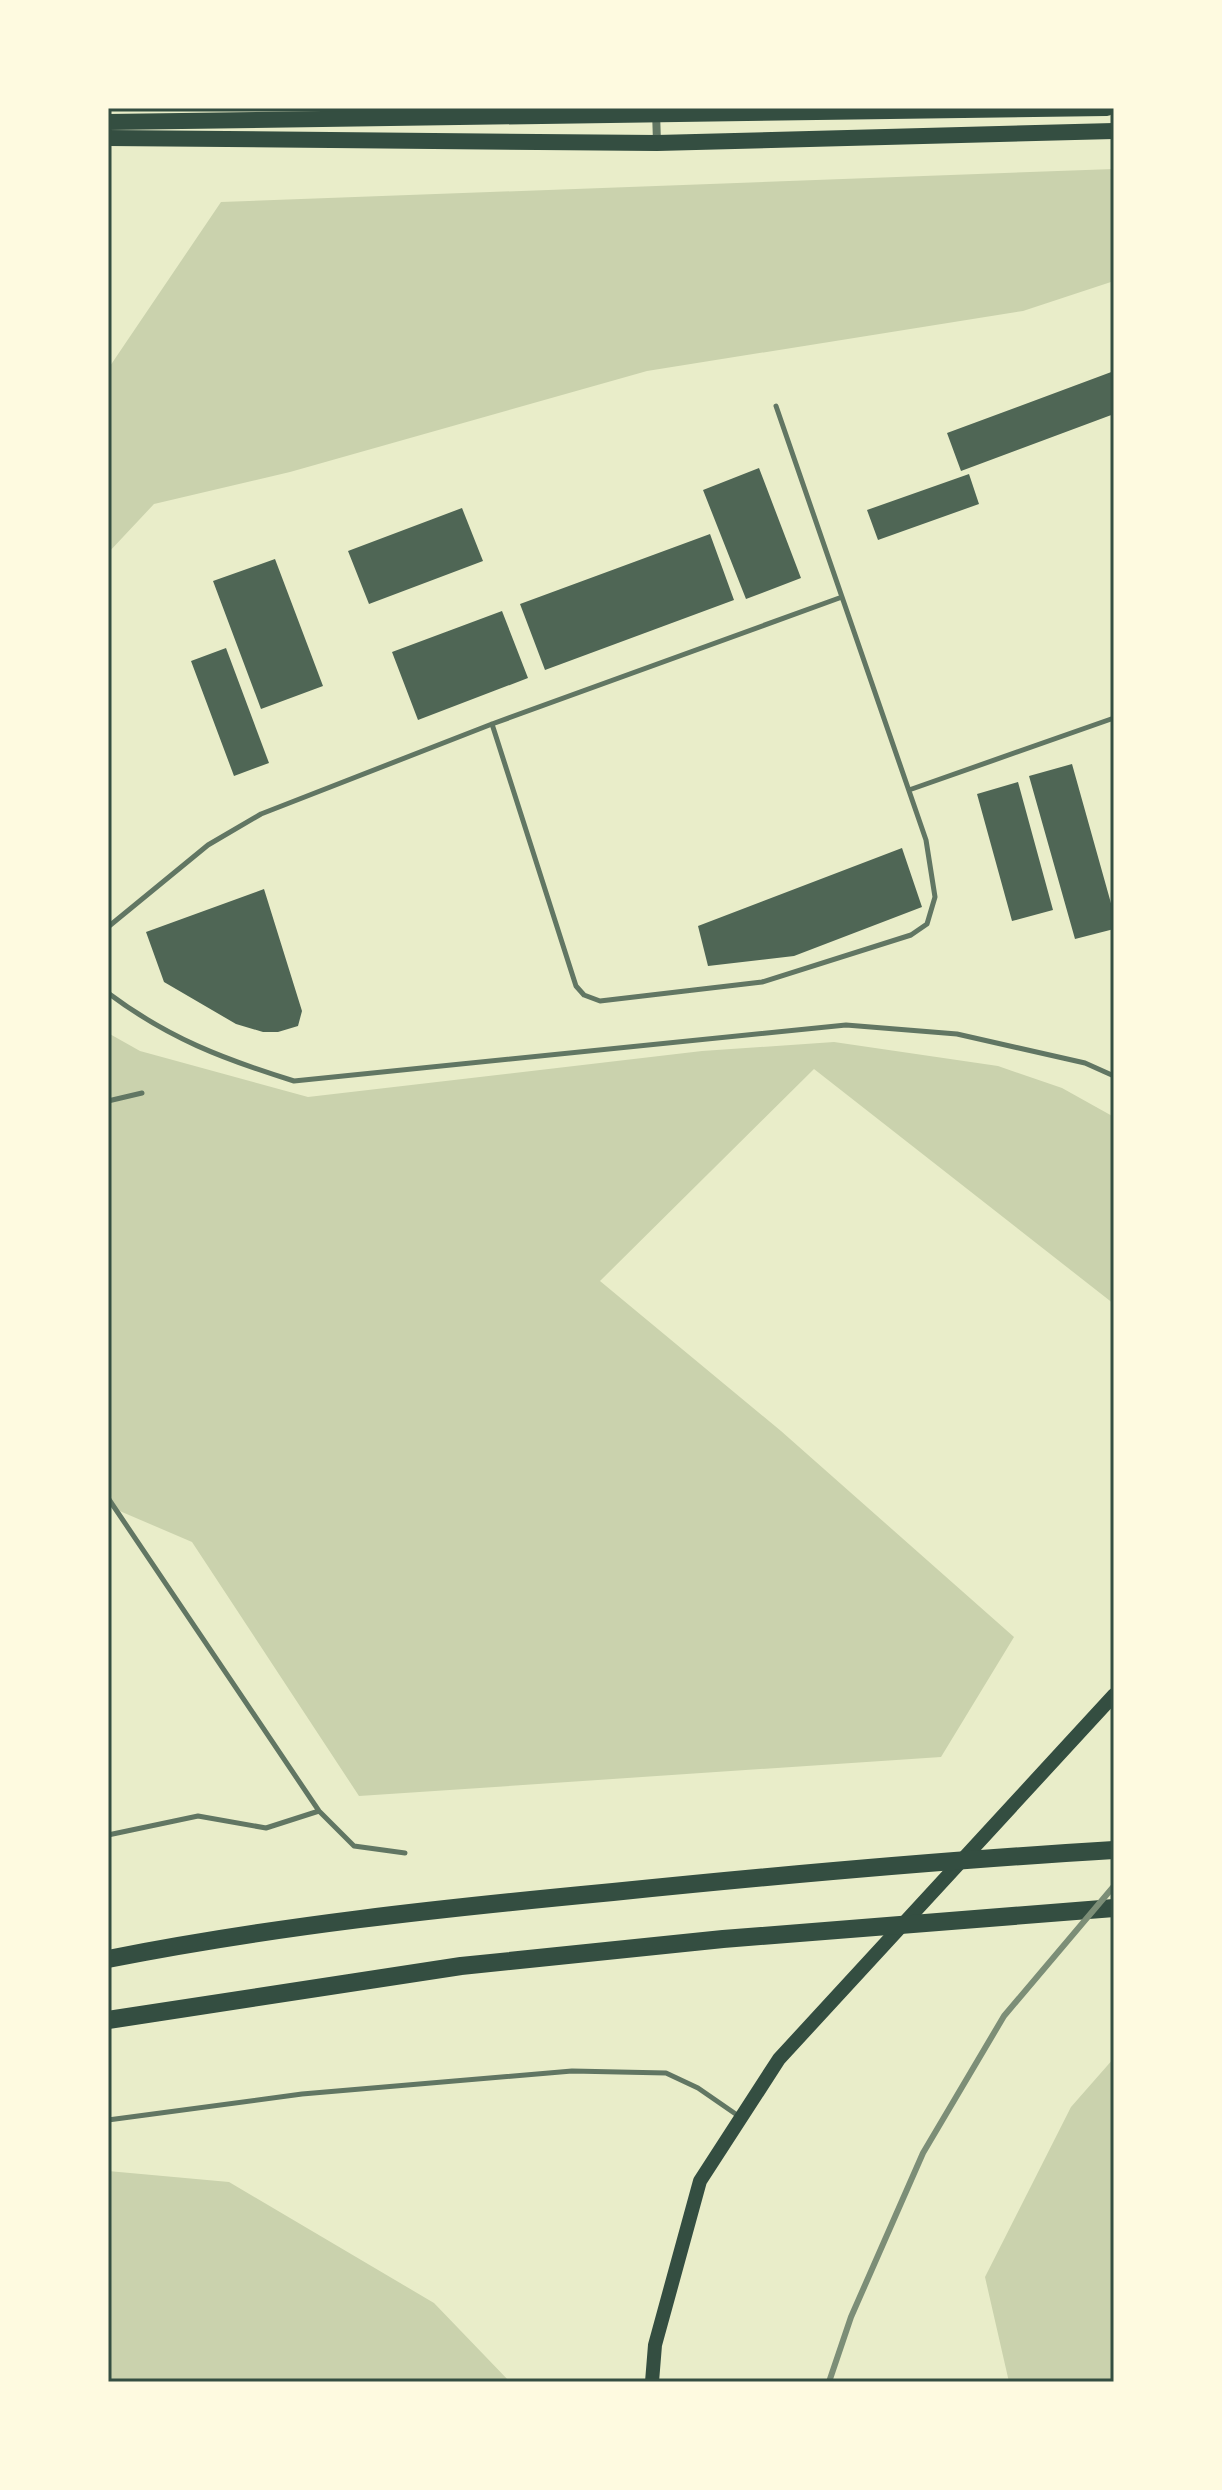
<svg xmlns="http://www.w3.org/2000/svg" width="1222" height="2490" viewBox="0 0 1222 2490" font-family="Helvetica,sans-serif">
	<rect width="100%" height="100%" fill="#e9edc9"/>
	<path fill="#cad2ad" d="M1114,169V281L1023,311L647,371L290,472L154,504L108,553V369L221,202Z
		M108,1033L140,1051L308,1097L702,1051L834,1042L998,1066L1062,1088L1114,1117V1304L814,1069L600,1281L781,1431L1014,1637L941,1757L359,1796L192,1542L108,1506Z
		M1114,2058V2382H1009L985,2277L1071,2107Z
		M108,2171L229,2182L434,2303L510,2382H108Z"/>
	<path fill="#4f6655" d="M1114,371V414L961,471L947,433Z
		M759,468L801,578L746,599L703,490Z
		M969,474L979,504L878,540L867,510Z
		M462,508L483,561L369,604L348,551Z
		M710,534L734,600L545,670L520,604Z
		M275,559L323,686L261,709L213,581Z
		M502,611L528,678L418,720L392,652Z
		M226,648L269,763L234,776L191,661Z
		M1072,764L1114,914V929L1075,939L1029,776Z
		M1018,782L1053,910L1012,921L977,794Z
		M902,848L922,907L794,956L708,966L698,926Z
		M264,889L302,1011L298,1026L278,1032H263L236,1024L164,982L146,932Z"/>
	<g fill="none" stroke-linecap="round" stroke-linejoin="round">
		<path stroke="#617663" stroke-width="5" d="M492,724L576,986L584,995L600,1001L762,982L911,935L927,924L935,897L926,840L776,406
			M909,790L1114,718
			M108,927L208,845L261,814L492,724L842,597
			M108,993C168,1038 223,1059 294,1081L846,1025L957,1034L1085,1063L1114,1076
			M108,1101L142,1093
			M108,1498L319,1811L354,1846L405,1853
			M108,1835L198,1816L266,1828L319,1811
			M108,2120L302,2094L572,2071L666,2073L698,2088L740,2117"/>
		<path stroke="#617663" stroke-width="8" d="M656,111L657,143"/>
		<path stroke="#344e41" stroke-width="14" d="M652,2382L655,2345L700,2181L779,2059L1114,1695"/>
		<path stroke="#344e41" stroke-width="16" d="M108,122L1107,108
			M108,138L657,143L1114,131"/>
		<path stroke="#344e41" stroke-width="18" d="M108,1959C274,1926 444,1908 613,1892C780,1875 946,1860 1114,1850
			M108,2020L461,1966L723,1939L1114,1908"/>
		<path stroke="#7c8e77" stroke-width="6" d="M829,2382L851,2317L923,2153L1004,2016L1114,1886"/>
	</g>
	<rect width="1222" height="2490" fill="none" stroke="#fefae0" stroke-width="220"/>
	<rect x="110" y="110" width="1002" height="2270" fill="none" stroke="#344e41" stroke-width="3"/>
</svg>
